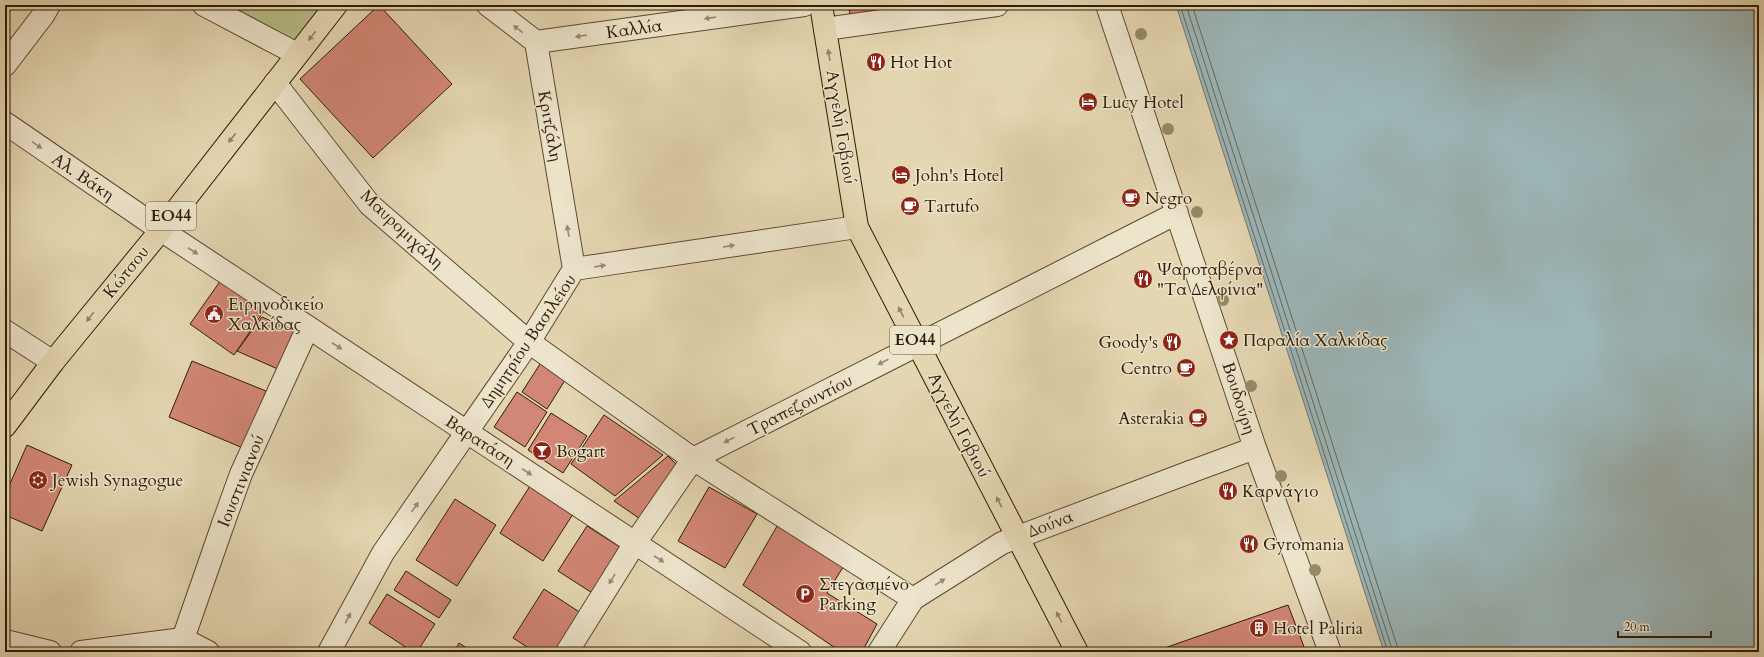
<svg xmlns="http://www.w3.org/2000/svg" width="1764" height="657" viewBox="0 0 1764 657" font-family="Cardo,serif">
	<rect width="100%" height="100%" fill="#e4d6b1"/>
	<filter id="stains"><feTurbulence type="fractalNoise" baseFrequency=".005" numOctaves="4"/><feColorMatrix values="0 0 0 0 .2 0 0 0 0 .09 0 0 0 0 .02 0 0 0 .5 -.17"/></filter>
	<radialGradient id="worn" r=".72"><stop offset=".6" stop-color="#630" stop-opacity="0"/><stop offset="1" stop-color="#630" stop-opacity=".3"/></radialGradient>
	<path fill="#b7bd89" stroke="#726c46" d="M204,5H335L297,54Z"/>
	<path fill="#9cb6b8" stroke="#707870" d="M1176,5H1759V652H1384Z"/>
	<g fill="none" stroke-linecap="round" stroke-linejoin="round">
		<path stroke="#65695e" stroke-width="1" d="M1180,5L1388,652
			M1186,5L1393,652
			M1192,5L1399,652"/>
	</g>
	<path fill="#d28675" stroke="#2e1c04" d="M379,5L452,84L373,158L300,79Z
		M849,5H903L850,15Z
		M221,280L264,311L234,355L190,324Z
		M262,317L296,332L280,370L237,351Z
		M192,361L266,391L243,448L169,417Z
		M542,361L567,377L547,409L522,392Z
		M517,392L547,412L525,447L494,427Z
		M551,413L587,436L563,473L528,450Z
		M604,415L663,455L615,496L571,464Z
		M27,445L72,465L42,531L5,515V495Z
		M668,456L681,469L646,523L614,501Z
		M530,486L573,514L543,561L500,533Z
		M709,487L757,514L725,568L678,541Z
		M455,499L496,525L457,586L416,560Z
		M780,521L845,564L827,593L877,624L862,652H841L743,585Z
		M587,526L626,551L597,596L558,571Z
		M406,571L451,600L439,618L394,590Z
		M544,589L581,613L556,652H535L513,638Z
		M387,594L435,624L417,652H413L369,623Z
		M1288,605L1306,652H1153Z
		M459,643L473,652H454Z"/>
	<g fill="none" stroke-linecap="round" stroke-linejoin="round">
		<defs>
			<path id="pedestrian" d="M1107,5L1255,448L1330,652
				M1112,246L1177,213
				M1190,472L1255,448
				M183,639L223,524"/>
			<path id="minor" d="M204,5L297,54
				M488,5L536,42L574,269
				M825,29L997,5
				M536,42L804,5
				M5,65L44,14L49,5
				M275,83L370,205L529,342L693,459L913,599
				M5,123L161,230L800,652
				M5,331L53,362
				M223,524L241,474L308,327
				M5,641L50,652
				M81,652L183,639L208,652
				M329,652L383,553L529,342L574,269L857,227
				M567,652L635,543L693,459L1112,246
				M879,652L913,599L1002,543L1190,472"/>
			<path id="primary" d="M821,5L857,227L1077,652
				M5,426L53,362L161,230L336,5"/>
		</defs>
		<use href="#pedestrian" stroke="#5c4a2f" stroke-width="24"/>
		<use href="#minor" stroke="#5c4a2f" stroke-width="24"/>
		<use href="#primary" stroke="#2e1c04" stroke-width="24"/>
		<use href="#pedestrian" stroke="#ede4cc" stroke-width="22"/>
		<use href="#minor" stroke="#ede4cc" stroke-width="22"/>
		<use href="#primary" stroke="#e4d6b1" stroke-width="22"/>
	</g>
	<g fill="#968a68">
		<circle cx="1141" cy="34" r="6"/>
		<circle cx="1168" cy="129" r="6"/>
		<circle cx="1197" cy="212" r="6"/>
		<circle cx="1223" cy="300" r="6"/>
		<circle cx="1251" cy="386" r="6"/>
		<circle cx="1281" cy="476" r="6"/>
		<circle cx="1315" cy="570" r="6"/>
	</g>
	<defs><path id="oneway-solid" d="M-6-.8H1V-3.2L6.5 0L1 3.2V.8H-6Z"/></defs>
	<g fill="#978a72">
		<use href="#oneway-solid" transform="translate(710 18) rotate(172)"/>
		<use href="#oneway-solid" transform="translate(518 29) rotate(-142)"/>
		<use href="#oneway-solid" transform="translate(581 36) rotate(172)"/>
		<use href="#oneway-solid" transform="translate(37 145) rotate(34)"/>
		<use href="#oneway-solid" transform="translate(568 231) rotate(-100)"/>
		<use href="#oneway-solid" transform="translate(729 246) rotate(-9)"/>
		<use href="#oneway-solid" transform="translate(193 251) rotate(33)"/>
		<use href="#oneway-solid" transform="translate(600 266) rotate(-9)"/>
		<use href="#oneway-solid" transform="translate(337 346) rotate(33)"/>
		<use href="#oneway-solid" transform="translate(883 362) rotate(153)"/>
		<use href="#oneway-solid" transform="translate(729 440) rotate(153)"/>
		<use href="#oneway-solid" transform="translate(527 472) rotate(33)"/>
		<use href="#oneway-solid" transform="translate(415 507) rotate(-55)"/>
		<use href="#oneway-solid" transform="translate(659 559) rotate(33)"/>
		<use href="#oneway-solid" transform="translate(612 579) rotate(122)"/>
		<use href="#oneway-solid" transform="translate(940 582) rotate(-32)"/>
		<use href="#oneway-solid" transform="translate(348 618) rotate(-62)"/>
	</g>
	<g fill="#928263">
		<use href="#oneway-solid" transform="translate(312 36) rotate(128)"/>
		<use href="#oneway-solid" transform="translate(829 55) rotate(-99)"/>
		<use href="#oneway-solid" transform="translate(232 138) rotate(128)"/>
		<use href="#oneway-solid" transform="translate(901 312) rotate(-117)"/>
		<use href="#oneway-solid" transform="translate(90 317) rotate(129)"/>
		<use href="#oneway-solid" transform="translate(999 502) rotate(-117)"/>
		<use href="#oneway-solid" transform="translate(1059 617) rotate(-117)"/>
	</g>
	<defs>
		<symbol id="restaurant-disc" viewBox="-11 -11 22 22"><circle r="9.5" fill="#8f2418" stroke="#ede4cc"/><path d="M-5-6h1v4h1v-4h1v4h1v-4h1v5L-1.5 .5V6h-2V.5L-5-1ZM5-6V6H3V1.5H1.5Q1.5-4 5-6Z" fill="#fff"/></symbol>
		<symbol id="hotel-disc" viewBox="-11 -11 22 22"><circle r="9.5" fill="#8f2418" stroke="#ede4cc"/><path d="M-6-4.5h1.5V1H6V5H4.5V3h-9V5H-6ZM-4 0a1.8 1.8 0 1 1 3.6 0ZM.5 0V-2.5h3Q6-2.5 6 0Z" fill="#fff"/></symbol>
		<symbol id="cafe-disc" viewBox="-11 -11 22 22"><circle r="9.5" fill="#8f2418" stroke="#ede4cc"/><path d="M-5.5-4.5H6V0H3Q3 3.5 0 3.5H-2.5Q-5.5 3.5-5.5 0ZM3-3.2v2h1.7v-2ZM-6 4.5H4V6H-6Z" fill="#fff"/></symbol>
		<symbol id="civic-disc" viewBox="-11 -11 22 22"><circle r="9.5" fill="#8f2418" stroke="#ede4cc"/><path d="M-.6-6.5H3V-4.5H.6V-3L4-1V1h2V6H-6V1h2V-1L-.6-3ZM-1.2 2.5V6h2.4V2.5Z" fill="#fff"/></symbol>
		<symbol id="sight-disc" viewBox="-11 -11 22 22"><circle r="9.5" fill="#8f2418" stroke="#ede4cc"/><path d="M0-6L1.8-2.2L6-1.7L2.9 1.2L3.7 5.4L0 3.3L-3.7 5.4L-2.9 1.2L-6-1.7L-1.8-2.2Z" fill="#fff"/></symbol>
		<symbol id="bar-disc" viewBox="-11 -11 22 22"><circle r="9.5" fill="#8f2418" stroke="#ede4cc"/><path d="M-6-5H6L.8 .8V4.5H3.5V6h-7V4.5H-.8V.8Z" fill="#fff"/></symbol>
		<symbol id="synagogue-disc" viewBox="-11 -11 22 22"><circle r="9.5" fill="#8f2418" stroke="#ede4cc"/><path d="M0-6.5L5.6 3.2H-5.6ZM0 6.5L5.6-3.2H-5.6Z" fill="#fff"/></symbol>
		<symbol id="parking-disc" viewBox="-11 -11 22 22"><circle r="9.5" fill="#8f2418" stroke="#ede4cc"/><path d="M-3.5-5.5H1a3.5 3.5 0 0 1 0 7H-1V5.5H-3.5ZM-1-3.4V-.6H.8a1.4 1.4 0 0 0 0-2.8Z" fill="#fff"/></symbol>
		<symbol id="building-disc" viewBox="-11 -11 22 22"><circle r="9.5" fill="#8f2418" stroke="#ede4cc"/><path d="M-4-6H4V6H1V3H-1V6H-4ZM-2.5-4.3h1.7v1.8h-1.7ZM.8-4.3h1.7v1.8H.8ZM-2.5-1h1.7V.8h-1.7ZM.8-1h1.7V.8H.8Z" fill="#fff"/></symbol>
	</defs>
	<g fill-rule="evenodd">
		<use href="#restaurant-disc" x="865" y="51" width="22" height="22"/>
		<use href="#hotel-disc" x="1077" y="91" width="22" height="22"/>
		<use href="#hotel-disc" x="890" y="164" width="22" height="22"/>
		<use href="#cafe-disc" x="1120" y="187" width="22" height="22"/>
		<use href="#cafe-disc" x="899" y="195" width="22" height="22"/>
		<use href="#restaurant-disc" x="1132" y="268" width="22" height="22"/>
		<use href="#civic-disc" x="203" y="303" width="22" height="22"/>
		<use href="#sight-disc" x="1218" y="329" width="22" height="22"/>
		<use href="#restaurant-disc" x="1161" y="331" width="22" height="22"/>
		<use href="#cafe-disc" x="1175" y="357" width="22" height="22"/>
		<use href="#cafe-disc" x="1187" y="407" width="22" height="22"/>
		<use href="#bar-disc" x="531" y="440" width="22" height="22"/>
		<use href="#synagogue-disc" x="27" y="469" width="22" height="22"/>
		<use href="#restaurant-disc" x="1217" y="480" width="22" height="22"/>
		<use href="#restaurant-disc" x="1238" y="533" width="22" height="22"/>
		<use href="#parking-disc" x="794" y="583" width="22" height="22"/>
		<use href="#building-disc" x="1248" y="617" width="22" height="22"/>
	</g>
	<g text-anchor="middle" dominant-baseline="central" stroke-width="3" stroke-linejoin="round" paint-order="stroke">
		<g fill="#ede4cc" stroke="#675840" stroke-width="1">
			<rect x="146" y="202" width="50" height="28" rx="3"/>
			<rect x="890" y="326" width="50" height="28" rx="3"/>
		</g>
		<g font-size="16" font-weight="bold" fill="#2e1c04">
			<text x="171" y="216">ΕΟ44</text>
			<text x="915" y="340">ΕΟ44</text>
		</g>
		<g font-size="17" fill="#2e1c04" stroke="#ede4cc">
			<text transform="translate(634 29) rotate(-8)">Καλλία</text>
			<text transform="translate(550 126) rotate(80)">Κριτζάλη</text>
			<text transform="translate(841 127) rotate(81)">Αγγελή Γοβιού</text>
			<text transform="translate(83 177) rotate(34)">Αλ. Βάκη</text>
			<text transform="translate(402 229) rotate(43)">Μαυρομιχάλη</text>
			<text transform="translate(126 272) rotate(-51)">Κώτσου</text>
			<text transform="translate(528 341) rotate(-56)">Δημητρίου Βασιλείου</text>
			<text transform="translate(1239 398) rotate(72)">Βουδούρη</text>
			<text transform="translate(800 405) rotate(-27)">Τραπεζουντίου</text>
			<text transform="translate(959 425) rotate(63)">Αγγελή Γοβιού</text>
			<text transform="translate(480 441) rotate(33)">Βαρατάση</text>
			<text transform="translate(241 481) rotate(-68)">Ιουστινιανού</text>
			<text transform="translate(1050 524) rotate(-21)">Δούνα</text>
		</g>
		<g font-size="17" fill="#2e1c04" stroke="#ede4cc" text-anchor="start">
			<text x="890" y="62">Hot Hot</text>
			<text x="1102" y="102">Lucy Hotel</text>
			<text x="915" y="175">John's Hotel</text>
			<text x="1145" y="198">Negro</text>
			<text x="924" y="206">Tartufo</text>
			<text x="1157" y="269">Ψαροταβέρνα<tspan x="1157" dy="20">"Τα Δελφίνια"</tspan></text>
			<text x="228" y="304">Ειρηνοδικείο<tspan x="228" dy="20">Χαλκίδας</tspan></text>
			<text x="1243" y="340">Παραλία Χαλκίδας</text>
			<text x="1158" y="342" text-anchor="end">Goody's</text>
			<text x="1172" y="368" text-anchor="end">Centro</text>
			<text x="1184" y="418" text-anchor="end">Asterakia</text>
			<text x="556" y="451">Bogart</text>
			<text x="52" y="480">Jewish Synagogue</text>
			<text x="1242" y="491">Καρνάγιο</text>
			<text x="1263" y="544">Gyromania</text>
			<text x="819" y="584">Στεγασμένο<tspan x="819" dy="20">Parking</tspan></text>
			<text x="1273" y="628">Hotel Paliria</text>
		</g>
	</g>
	<rect width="1764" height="657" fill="none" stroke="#e4d6b1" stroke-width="20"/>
	<rect x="6" y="6" width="1752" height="645" fill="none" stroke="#2e1c04" stroke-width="2"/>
	<rect x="10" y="10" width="1744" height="637" fill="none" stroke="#2e1c04"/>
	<path d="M1618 631v6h93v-6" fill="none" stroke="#2e1c04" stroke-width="2"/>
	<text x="1624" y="631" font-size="12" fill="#2e1c04" stroke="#ede4cc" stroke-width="3" paint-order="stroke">20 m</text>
	<rect width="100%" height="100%" filter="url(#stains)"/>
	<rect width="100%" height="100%" fill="url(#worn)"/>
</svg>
